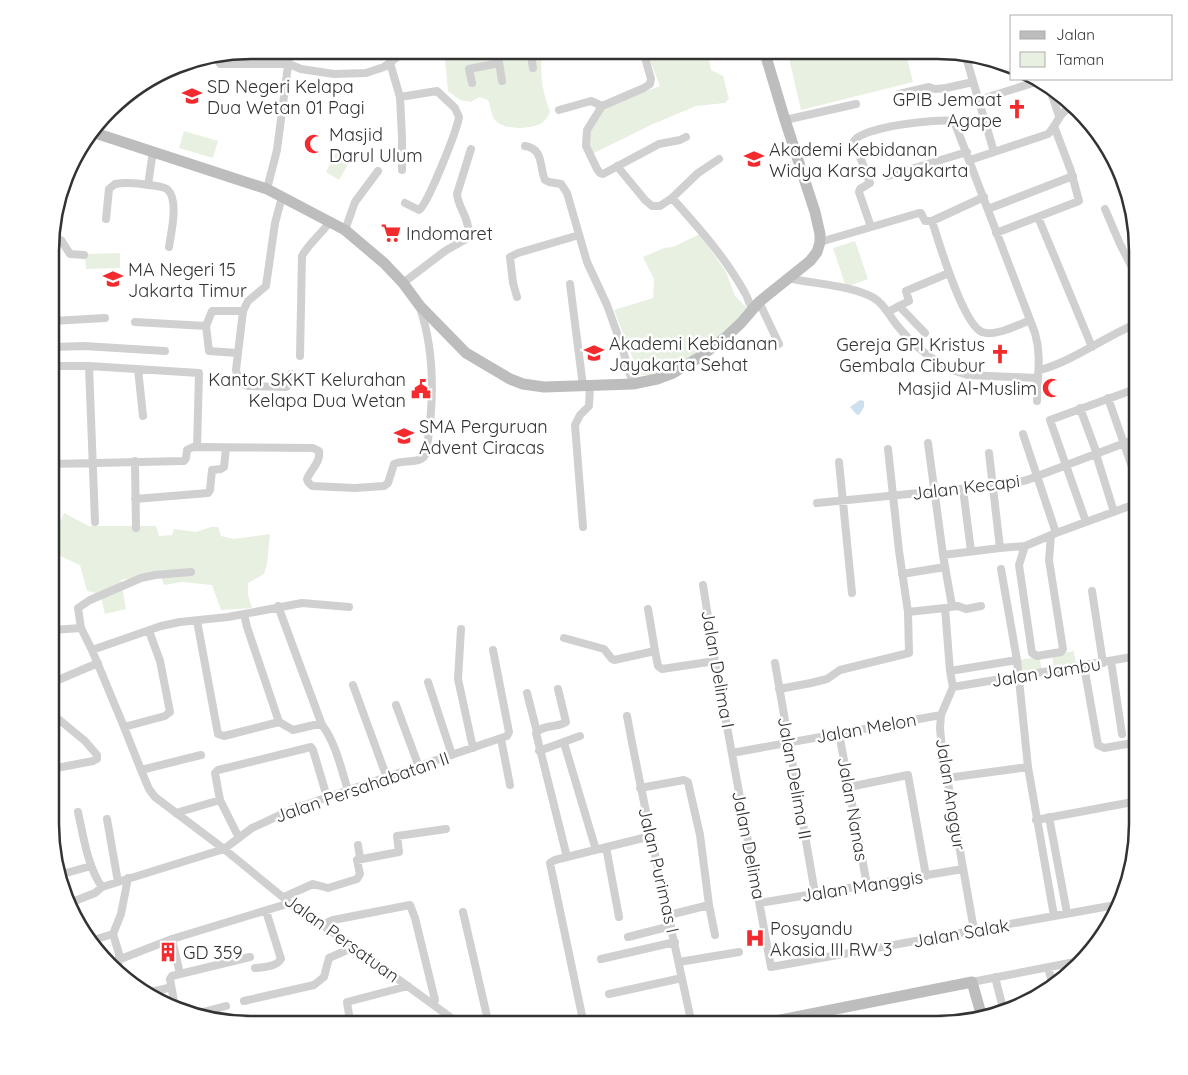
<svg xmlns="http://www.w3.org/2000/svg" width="1188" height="1075" viewBox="0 0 1188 1075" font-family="Quicksand,sans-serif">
	<rect width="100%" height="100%" fill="#fff"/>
	<path fill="#e8f0e1" d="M444,50H543C539,73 542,90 550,112C548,116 545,122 540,124C530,129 506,130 497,122C491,118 491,106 488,100L479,97L471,102L460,100L448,91Z
		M682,50H711L709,59L711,70L723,76L729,99L725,103L696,106L653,124L592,154L587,138L591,128L605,107L660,86L649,58Z
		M787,50H905L913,82L801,110Z
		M184,131L218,141L213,158L179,148Z
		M337,151L351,159L339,180L326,172Z
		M700,234L726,272L735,296L751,312L712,351L688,358L653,376L639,374L614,310L653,298L654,279L643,257L664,248L673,247Z
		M855,241L868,279L846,287L833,248Z
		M120,253V268L86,269L85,254Z
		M64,513L89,526H156L159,536L172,535L174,529L196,532L211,527H218L221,536L234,539L270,534L267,564L264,574L248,583V595L252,608L221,610L212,585L182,582L164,585L160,573L121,580L126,609L105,614L100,594L87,591L80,565L60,556L52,548V541Z
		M1074,651L1076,665L1054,668L1052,655Z
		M1039,656L1042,670L1022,673L1020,660Z
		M849,1016L851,1025H803Z"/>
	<path fill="#cce0f0" d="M860,400L864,401V407L859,415L856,414L850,407Z"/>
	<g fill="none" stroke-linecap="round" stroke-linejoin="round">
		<path stroke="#d0d0d0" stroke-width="8" d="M497,50L502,81
			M530,50L533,68
			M629,50L633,54H644L653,50
			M644,54L651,79L650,84L644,88L602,106L587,130L586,146L597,169L600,173L603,174L659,144L680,140L686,137
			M965,54L994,152
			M218,55L220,64H289L301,69L334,74L366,73L384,67L400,55L421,50
			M390,63L400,97L402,138V170
			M472,83L469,69L499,63
			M1050,89L1059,116
			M899,94L929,87L935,89L946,88L973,82
			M400,97L437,91L455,108L459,117C457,130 428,204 419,210L405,203
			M979,100L1039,81
			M559,110L591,101L602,106
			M785,120L856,104
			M525,146C544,149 539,166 545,180L549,182L561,184L567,193L587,262L607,305L621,344L633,384
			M970,160L1048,134C1058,124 1058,113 1072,106
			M617,166L645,200L652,206H660L672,198C699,228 725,257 745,293
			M888,176L967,152
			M148,185L153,151
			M267,189L277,150L290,50
			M282,197L275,223L266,286L248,301L243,311L236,370L239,383L248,386L286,387L290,384L291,374
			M672,198L698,173L719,159
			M988,209L1073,176
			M1105,209L1120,244L1138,279
			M1038,217L1092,347
			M106,219L109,189L115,184C126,182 138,183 149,185C155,186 164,186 168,190C179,201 171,233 169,247
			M932,221C939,243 963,324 982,332C995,337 1018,325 1030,320
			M871,227L859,192L860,189L870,183L854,141C862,127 938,118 954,121L1035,333C1042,357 1037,376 1037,401
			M345,230L355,202L378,171
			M996,233L1079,201L1071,171L1054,126
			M54,238L61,240L70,254L84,255
			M820,242L919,213H921L925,221H932L984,197
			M788,278C813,284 852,285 874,298C884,304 889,315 896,324C914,347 939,367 967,375L1037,378
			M403,283L445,251L466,239L469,236C469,216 458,208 457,194L471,149
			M570,284L583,386
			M517,297L513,283L510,257L518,253L579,235
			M747,297L752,309
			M759,302L779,344
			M899,306L909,301L906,291L949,273
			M888,312L899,306L925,333
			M53,321L105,318
			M135,322L206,326L209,351L237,353
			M206,326L212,311H243
			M53,347L84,346L165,351
			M300,356L302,256C309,243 321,234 329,223
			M53,366H89L199,373L197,447
			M89,366L95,522
			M1135,368L1138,367
			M138,369L143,416
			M1040,370C1075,360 1104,337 1138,323
			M1108,398L1138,484
			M1080,408L1097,454
			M1023,434L1056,533
			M928,443L943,555L952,606
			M989,453L1000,548L1025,546L1056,533L1138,503
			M1096,454L1114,512
			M135,461L136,528
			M839,462L852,593
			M52,464L184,461L186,458L187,450L193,447L313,448L319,451C321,462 311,469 307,479L308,482L312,486L355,488L384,486L388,483L394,464C404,459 422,465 426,453C434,405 436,355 420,308
			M963,489L971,551
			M135,499L208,493L210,490L212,470L221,469L224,467L226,448
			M817,503L1011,484L1027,480L1138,438
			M1086,522L1050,420L1138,388
			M583,527L575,425L580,415L589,406L590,386
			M1025,546L1019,565L1032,653L1037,656L1061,652L1063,649L1049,560L1051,535
			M943,555L1000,548
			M1001,569L1017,660L1028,767L1054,916
			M191,572L155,575L141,578L90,600L78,608L81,628L92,650L124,727L141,770L149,789L155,797L224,849L290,903L354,947L461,1025
			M902,574L945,567
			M703,585L715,661L771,967L1121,904
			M1092,591L1103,663
			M278,606L322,725C336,743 341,769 348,790
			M950,607L958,606L966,609L981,606
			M648,609L655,651
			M908,612L945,608L950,671L953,687L941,715L940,728L942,749L974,930
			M244,614L247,627L279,722
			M197,621L218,734L224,736L279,722
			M461,629L458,679L473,748
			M52,630L81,628
			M564,638L604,649L612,659L614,660L655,651L658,666L662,669L715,661
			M92,650L161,626L180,622L228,617L302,603L349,607
			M1111,661L1122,734
			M775,663L815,893
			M1084,666L1098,745L1104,748L1138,742
			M950,671L1017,660
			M428,682L452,755
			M51,683L98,663
			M353,685L387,778
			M953,687L1138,656
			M558,689L566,722C558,728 543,724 536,733L567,857
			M779,689L811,683L827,679L840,670L909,653L908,612L899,551L888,449
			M527,693L537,732
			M396,705L419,767
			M627,716C646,819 670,922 692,1025
			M279,722L293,730L314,725H322
			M124,727L165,716L170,712L160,661L149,631
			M839,733L867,885
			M501,739L510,785
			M564,743L596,850
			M539,751L580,736
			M732,753L941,715
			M51,769L93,761L97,759V755L85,741L51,713
			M141,770L201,755
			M947,778L1028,767
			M849,787L908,775L926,876
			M640,788L684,780L688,782L689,787L700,835L709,905L669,915
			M220,800L215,773L218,770L311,747L313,750L327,797
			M78,812C83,835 88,868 102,887L224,849L252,828L293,809L507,736L509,732L493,650
			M176,813L220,800L239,838
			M1049,817L1067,913
			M107,819L118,882
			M1036,820L1138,801
			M358,845L360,858
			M606,847L619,917
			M59,875L91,866
			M284,897L313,884L328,888L357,879L360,874L357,860L399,852L397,836L446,829
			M760,903L963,869
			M67,904L95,893L102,887
			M709,905L715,935
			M463,912L489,1025
			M322,925L333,920L410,905L415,918L435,1000
			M113,934L120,957L123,958L172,939L290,903
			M628,937L671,926
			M172,939L180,974L172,976L170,979L175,1007
			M90,941L113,934L121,914L128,878
			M601,959L675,942
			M679,962L739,952
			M1048,967L1053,986
			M255,968C264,967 276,967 281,959L266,911
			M118,971L119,955
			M180,974L250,957
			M995,977L1004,1012
			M972,982L1080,961
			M147,993L168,988
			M609,994L682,978
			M244,1001L314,985L324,977L329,958L354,947
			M199,1013L226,1006
			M338,1025L350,1021L347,1002L408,986
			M584,1025L550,863L555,860L651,836"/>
		<path stroke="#bdbdbd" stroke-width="11" d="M92,132L267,189L345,230L384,263L403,283L420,306L466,353L510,379L523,384L544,387L633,384L657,379L673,373L700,357L726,337L741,323L759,302L810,261L817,252L820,242V234L815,212L785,120L764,50
			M755,1025L972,982L982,1017"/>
	</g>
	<defs>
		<symbol id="school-bare" viewBox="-9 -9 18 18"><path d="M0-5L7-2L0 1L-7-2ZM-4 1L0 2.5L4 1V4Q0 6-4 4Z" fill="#f32b2e" stroke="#fff" stroke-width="2.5" paint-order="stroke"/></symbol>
		<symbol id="church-bare" viewBox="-9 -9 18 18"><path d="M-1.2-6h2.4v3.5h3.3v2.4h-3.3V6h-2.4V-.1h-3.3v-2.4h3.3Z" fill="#f32b2e" stroke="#fff" stroke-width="2.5" paint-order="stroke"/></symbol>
		<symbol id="mosque-bare" viewBox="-9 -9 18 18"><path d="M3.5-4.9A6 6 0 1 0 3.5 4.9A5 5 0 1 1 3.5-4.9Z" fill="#f32b2e" stroke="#fff" stroke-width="2.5" paint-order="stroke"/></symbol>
		<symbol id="university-bare" viewBox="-9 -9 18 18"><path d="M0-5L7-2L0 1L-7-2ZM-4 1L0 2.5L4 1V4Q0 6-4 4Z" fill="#f32b2e" stroke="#fff" stroke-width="2.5" paint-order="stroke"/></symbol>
		<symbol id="supermarket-bare" viewBox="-9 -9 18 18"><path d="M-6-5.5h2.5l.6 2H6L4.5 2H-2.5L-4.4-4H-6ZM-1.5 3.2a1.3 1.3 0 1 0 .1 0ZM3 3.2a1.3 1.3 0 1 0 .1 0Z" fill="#f32b2e" stroke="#fff" stroke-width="2.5" paint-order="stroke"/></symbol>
		<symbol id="civic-bare" viewBox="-9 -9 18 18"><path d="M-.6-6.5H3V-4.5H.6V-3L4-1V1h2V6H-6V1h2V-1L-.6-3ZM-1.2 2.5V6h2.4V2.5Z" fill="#f32b2e" stroke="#fff" stroke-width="2.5" paint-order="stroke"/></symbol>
		<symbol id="hospital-bare" viewBox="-9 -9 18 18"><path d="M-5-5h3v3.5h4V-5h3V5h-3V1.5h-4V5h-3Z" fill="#f32b2e" stroke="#fff" stroke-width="2.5" paint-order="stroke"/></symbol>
		<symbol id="building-bare" viewBox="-9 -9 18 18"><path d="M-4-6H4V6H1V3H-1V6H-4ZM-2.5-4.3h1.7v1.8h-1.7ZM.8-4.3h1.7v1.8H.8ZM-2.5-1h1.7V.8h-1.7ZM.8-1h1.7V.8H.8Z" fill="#f32b2e" stroke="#fff" stroke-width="2.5" paint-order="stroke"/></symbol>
	</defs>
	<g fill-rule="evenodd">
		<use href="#school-bare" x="178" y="82" width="28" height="28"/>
		<use href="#church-bare" x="1003" y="95" width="28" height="28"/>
		<use href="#mosque-bare" x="300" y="130" width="28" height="28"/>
		<use href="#university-bare" x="740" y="145" width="28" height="28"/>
		<use href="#supermarket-bare" x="377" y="219" width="28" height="28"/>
		<use href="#school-bare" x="99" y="265" width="28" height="28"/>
		<use href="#university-bare" x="580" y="339" width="28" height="28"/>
		<use href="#church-bare" x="986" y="340" width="28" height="28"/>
		<use href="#mosque-bare" x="1038" y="374" width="28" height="28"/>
		<use href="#civic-bare" x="407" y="375" width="28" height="28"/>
		<use href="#school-bare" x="390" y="422" width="28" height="28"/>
		<use href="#hospital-bare" x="741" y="924" width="28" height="28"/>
		<use href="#building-bare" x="154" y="938" width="28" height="28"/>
	</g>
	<g text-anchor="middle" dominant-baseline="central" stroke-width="5" stroke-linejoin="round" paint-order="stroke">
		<g font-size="18" fill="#333" stroke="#fff" text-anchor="start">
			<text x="207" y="86">SD Negeri Kelapa<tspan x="207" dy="21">Dua Wetan 01 Pagi</tspan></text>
			<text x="1002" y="99" text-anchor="end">GPIB Jemaat<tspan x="1002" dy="21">Agape</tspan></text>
			<text x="329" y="134">Masjid<tspan x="329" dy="21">Darul Ulum</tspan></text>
			<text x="769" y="149">Akademi Kebidanan<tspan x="769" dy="21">Widya Karsa Jayakarta</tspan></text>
			<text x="406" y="233">Indomaret</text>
			<text x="128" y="269">MA Negeri 15<tspan x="128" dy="21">Jakarta Timur</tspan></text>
			<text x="609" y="343">Akademi Kebidanan<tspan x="609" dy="21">Jayakarta Sehat</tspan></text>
			<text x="985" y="344" text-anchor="end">Gereja GPI Kristus<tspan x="985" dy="21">Gembala Cibubur</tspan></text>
			<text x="406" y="379" text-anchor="end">Kantor SKKT Kelurahan<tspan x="406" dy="21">Kelapa Dua Wetan</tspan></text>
			<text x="1037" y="388" text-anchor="end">Masjid Al-Muslim</text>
			<text x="419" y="426">SMA Perguruan<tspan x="419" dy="21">Advent Ciracas</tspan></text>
			<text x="770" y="928">Posyandu<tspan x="770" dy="21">Akasia III RW 3</tspan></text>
			<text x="183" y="952">GD 359</text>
		</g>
		<g font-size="18" fill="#333" stroke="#fff">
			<text transform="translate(966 487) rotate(-7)">Jalan Kecapi</text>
			<text transform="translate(718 669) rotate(80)">Jalan Delima I</text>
			<text transform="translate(1046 672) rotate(-9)">Jalan Jambu</text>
			<text transform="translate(866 728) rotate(-10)">Jalan Melon</text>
			<text transform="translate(795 778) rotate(80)">Jalan Delima II</text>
			<text transform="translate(362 787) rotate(-19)">Jalan Persahabatan II</text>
			<text transform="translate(951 794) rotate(81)">Jalan Anggur</text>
			<text transform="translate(853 809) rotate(80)">Jalan Nanas</text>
			<text transform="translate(749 845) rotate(79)">Jalan Delima</text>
			<text transform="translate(659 870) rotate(77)">Jalan Purimas I</text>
			<text transform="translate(862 886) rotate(-9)">Jalan Manggis</text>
			<text transform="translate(961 933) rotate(-10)">Jalan Salak</text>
			<text transform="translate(342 938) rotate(36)">Jalan Persatuan</text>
		</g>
	</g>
	<path d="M0 0H1188V1075H0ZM251 59H937A192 192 0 0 1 1129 251V824A192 192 0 0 1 937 1016H251A192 192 0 0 1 59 824V251A192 192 0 0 1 251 59Z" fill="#fff" fill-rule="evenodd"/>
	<path fill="none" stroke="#333" stroke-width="2.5" d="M251 59H937A192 192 0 0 1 1129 251V824A192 192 0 0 1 937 1016H251A192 192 0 0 1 59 824V251A192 192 0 0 1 251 59Z"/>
	<rect x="1010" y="15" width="162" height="65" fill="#ffffff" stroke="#adadad"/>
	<rect x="1020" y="31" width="25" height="8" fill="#bdbdbd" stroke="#adadad"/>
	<text x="1056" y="40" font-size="15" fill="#333333">Jalan</text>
	<rect x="1020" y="52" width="25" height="15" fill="#e8f0e1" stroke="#adadad"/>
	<text x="1056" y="65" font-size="15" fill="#333333">Taman</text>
</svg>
